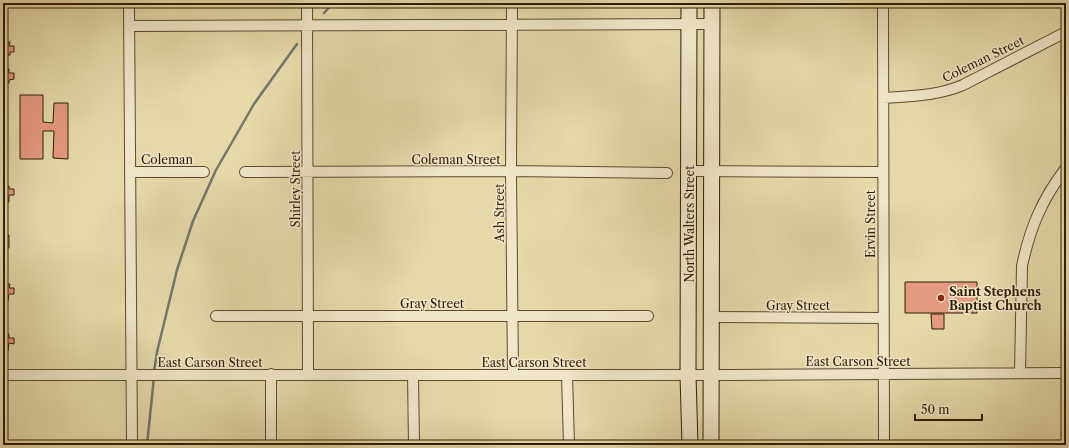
<svg xmlns="http://www.w3.org/2000/svg" width="1069" height="448" viewBox="0 0 1069 448" font-family="'Libre Caslon Text',serif">
	<rect width="100%" height="100%" fill="#e5d8a9"/>
	<filter id="stains"><feTurbulence type="fractalNoise" baseFrequency=".005" numOctaves="4"/><feColorMatrix values="0 0 0 0 .2 0 0 0 0 .09 0 0 0 0 .02 0 0 0 .5 -.17"/></filter>
	<radialGradient id="worn" r=".72"><stop offset=".6" stop-color="#630" stop-opacity="0"/><stop offset="1" stop-color="#630" stop-opacity=".3"/></radialGradient>
	<g fill="none" stroke-linecap="round" stroke-linejoin="round">
		<path stroke="#6e7a6c" stroke-width="2.5" d="M324,13L333,3
			M154,372L157,352L177,270L193,221L216,170L254,104L297,44
			M147,445L154,377"/>
	</g>
	<path fill="#e49981" stroke="#2e1c05" d="M3,42H10L9,46H14V52H10V55H3Z
		M3,69H9V73H14V79L9,80V83H3Z
		M20,95H43V122L53,123L54,103H68V159L53,158L54,131H43V159H20Z
		M3,186H9V189H14V195H9V202H3Z
		M3,235H9V248H3Z
		M905,282H977V313H905Z
		M3,284H10L9,288H14V294H9L8,301H3Z
		M931,314H944V329H932Z
		M3,334H9V338H14V344L9,343L8,351H3Z"/>
	<g fill="none" stroke-linecap="round" stroke-linejoin="round">
		<defs>
			<path id="minor" d="M129,3L132,445
				M307,3L308,375
				M512,3L511,171L513,375
				M883,3L884,445
				M129,26L712,24
				M883,98C911,96 937,96 963,85L1066,32
				M689,171L883,172
				M130,172H204
				M245,172L511,171L667,173
				M216,316H648
				M712,317L883,318
				M1020,373L1022,266C1030,228 1042,199 1066,168
				M271,374V445
				M3,375H735L1066,373
				M413,375L414,445
				M567,375L569,445"/>
			<path id="secondary" d="M689,3L688,375L690,445
				M711,445L712,3"/>
		</defs>
		<use href="#minor" stroke="#5c4b2e" stroke-width="12"/>
		<use href="#secondary" stroke="#2e1c05" stroke-width="17"/>
		<use href="#minor" stroke="#eee6c7" stroke-width="10"/>
		<use href="#secondary" stroke="#eee6c7" stroke-width="15"/>
	</g>
	<circle fill="#8f2418" stroke="#eee6c7" stroke-width="1.5" cx="941" cy="298" r="4"/>
	<g text-anchor="middle" dominant-baseline="central" stroke-width="3" stroke-linejoin="round" paint-order="stroke">
		<g font-size="12" fill="#2e1c05" stroke="#eee6c7">
			<text transform="translate(983 59) rotate(-26)">Coleman Street</text>
			<text x="167" y="159">Coleman</text>
			<text x="456" y="159">Coleman Street</text>
			<text transform="translate(295 189) rotate(-90)">Shirley Street</text>
			<text transform="translate(499 213) rotate(-90)">Ash Street</text>
			<text transform="translate(689 224) rotate(-90)">North Walters Street</text>
			<text transform="translate(870 224) rotate(-90)">Ervin Street</text>
			<text x="432" y="303">Gray Street</text>
			<text x="798" y="305">Gray Street</text>
			<text x="858" y="361">East Carson Street</text>
			<text x="210" y="362">East Carson Street</text>
			<text x="534" y="362">East Carson Street</text>
		</g>
		<g font-size="12" font-weight="bold" fill="#2e1c05" stroke="#eee6c7" text-anchor="start">
			<text x="949" y="291">Saint Stephens<tspan x="949" dy="14">Baptist Church</tspan></text>
		</g>
	</g>
	<rect width="1069" height="448" fill="none" stroke="#e5d8a9" stroke-width="16"/>
	<rect x="4" y="4" width="1061" height="440" fill="none" stroke="#2e1c05" stroke-width="2"/>
	<rect x="8" y="8" width="1053" height="432" fill="none" stroke="#2e1c05"/>
	<path d="M915 414v6h67v-6" fill="none" stroke="#2e1c05" stroke-width="2"/>
	<text x="921" y="414" font-size="12" fill="#2e1c05" stroke="#eee6c7" stroke-width="3" paint-order="stroke">50 m</text>
	<rect width="100%" height="100%" filter="url(#stains)"/>
	<rect width="100%" height="100%" fill="url(#worn)"/>
</svg>
